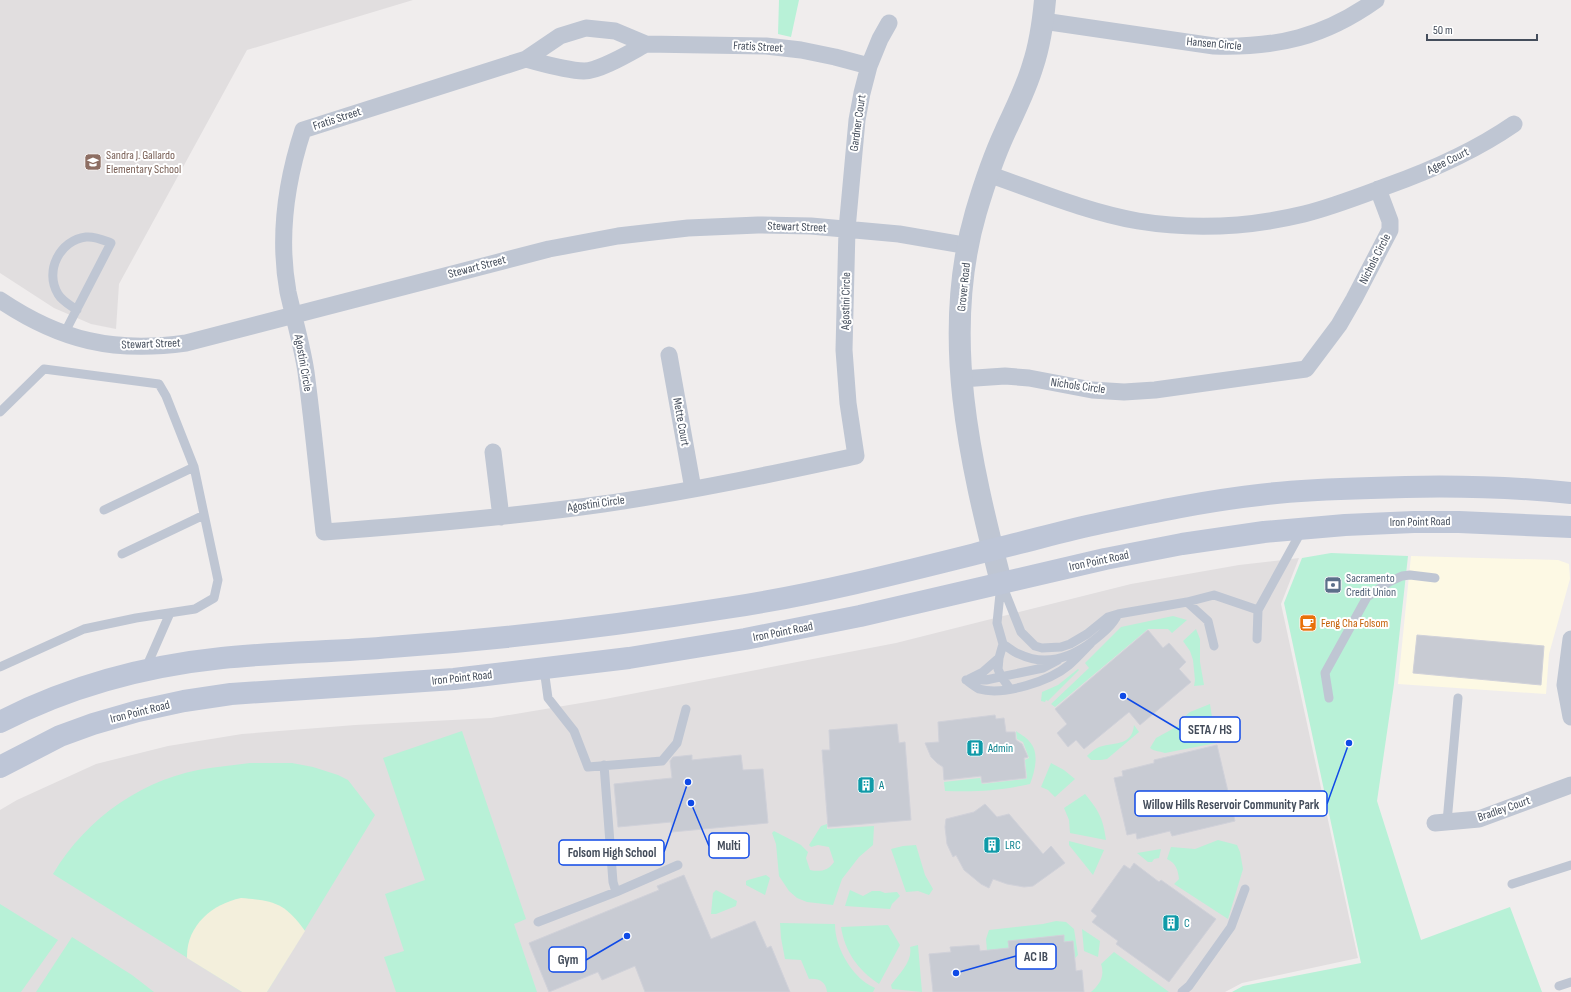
<svg xmlns="http://www.w3.org/2000/svg" width="1571" height="992" viewBox="0 0 1571 992" font-family="'Sofia Sans Condensed',sans-serif">
	<rect width="100%" height="100%" fill="#f0eded"/>
	<path fill="#fdf9e4" d="M1411,556L1558,560L1569,564L1570,579L1549,654L1546,694L1398,684Z"/>
	<path fill="#e1dedf" d="M0,0H413L247,50L119,284L116,329L91,324L54,308L0,273Z
		M1299,558L1281,604L1358,958L1242,983L1225,992H0V810L17,800L96,764L168,746L242,734L355,725L491,718L605,699L896,643L1131,584L1239,565Z"/>
	<path fill="#b8f1d7" d="M779,0H799L791,37L778,34Z
		M1331,553L1408,556L1394,684L1377,801L1421,940L1510,907L1542,992H1232L1243,986L1361,963L1284,603L1302,558Z
		M1173,616L1187,620L1172,633L1168,629H1148L1055,707L1051,704L1089,668L1085,663L1121,627Z
		M1196,629L1200,639V662L1204,685L1194,686L1195,680L1193,660L1190,651L1183,641Z
		M1078,669L1079,670L1048,701L1046,700L1045,702L1041,701L1042,692L1058,685Z
		M1210,704L1216,743L1165,753C1160,751 1155,752 1150,748L1156,738L1178,726L1183,718L1190,712Z
		M1134,725L1139,732L1107,759L1101,760H1091L1087,756C1090,753 1093,750 1097,748C1112,741 1132,748 1134,725Z
		M462,731L526,919L514,924L537,992H396L384,957L404,951L385,894L425,880L383,758Z
		M1016,731C1020,734 1026,737 1029,741C1040,752 1035,771 1030,784C999,791 977,792 945,791L944,782L980,778L982,784L1025,779L1027,778L1025,760L1029,758L1023,742L1017,739Z
		M250,763H292L313,767L338,775L348,780L375,815L267,992H242L53,874C87,817 145,777 210,768C223,766 237,765 250,763Z
		M1051,763L1064,770L1075,779L1055,797L1048,790L1041,787Z
		M1085,794C1099,811 1103,818 1106,840L1070,833L1069,820L1064,808Z
		M827,824V829L874,826L873,845L859,857L842,879L833,905L807,902L797,898L789,891L779,876L776,844L772,833L774,831L801,845L808,852L806,858L810,870C820,872 828,871 834,862L829,847L818,845L811,847L809,845L821,826Z
		M1218,840L1237,845L1240,852L1243,869L1228,919L1174,884L1179,879C1178,870 1176,863 1167,859L1171,847L1195,849Z
		M1069,841L1104,850L1093,875L1069,845Z
		M916,845L925,875L933,889L929,895L918,891L906,892L891,849L903,846Z
		M1161,849L1159,858L1154,859L1152,862H1148L1137,853Z
		M766,875L770,878L765,895L746,885V881L748,880Z
		M716,890L737,901L736,906L716,914H711L713,893Z
		M850,890L863,896L872,891H880L885,893L897,892L900,896L892,904L890,909L845,906Z
		M0,904L58,940L21,992H0Z
		M1056,921L1066,922L1074,929L1078,955L1075,958L1073,941L1064,942L1063,935L1009,948L988,962L986,939L989,930L1043,924Z
		M780,923L835,924C835,930 836,937 838,943C844,961 857,980 875,988L873,992H827C826,982 819,978 809,979L801,960L785,959L781,938Z
		M888,925L900,945L879,984C858,970 845,952 841,927Z
		M1082,929L1100,941L1098,957L1084,951Z
		M72,937L132,975L154,992H36Z
		M918,945L922,992L892,989L891,985C899,974 913,961 910,947Z
		M1114,952L1169,992H1091C1100,984 1105,976 1101,964Z"/>
	<path fill="#f3efdc" d="M241,898C274,901 284,902 305,931L267,992H242L187,958C186,926 212,904 241,898Z"/>
	<path fill="#c8cbd3" stroke="#d0d1d9" d="M1148,630L1163,648L1169,643L1186,662L1179,669L1191,682L1140,725L1129,712L1084,749L1076,740L1068,747L1057,733L1067,724L1055,709Z
		M1417,635L1544,646L1541,685L1413,673Z
		M995,715L996,719L1004,718L1006,732H1015L1016,740L1022,744L1028,757L1024,758L1026,778L982,783L981,776L944,780L943,767L937,763L931,757L925,743L939,742L938,722Z
		M897,724L899,743L905,742L911,820L828,827L822,750H830L829,730Z
		M1217,745L1235,821L1172,836L1170,831L1137,839L1136,833L1127,835L1114,778L1123,776L1122,771L1154,763V760Z
		M692,755V760L741,755L743,770L763,769L768,823L672,832L671,822L618,827L614,784L672,778L670,761L673,757Z
		M985,804L997,817L1009,814L1043,854L1051,846L1065,863L1033,886L1024,887L1007,884L993,879L989,888L981,884L964,870L956,855L953,857L947,844L945,827L946,819L974,812Z
		M1134,863L1159,882L1161,880L1216,919L1169,982L1116,944L1118,941L1092,922L1097,916L1091,911L1124,865L1130,869Z
		M684,875L711,939L755,921L767,948L771,946L790,992H645L635,966L602,980L598,972L549,992L529,943L659,890L657,886Z
		M1064,935V942L1073,941L1076,971L1082,970L1084,992H933L929,954L951,952L950,947L979,945L980,951L1009,948L1008,941Z"/>
	<g fill="none" stroke-linecap="round" stroke-linejoin="round">
		<path stroke="#bfc6d3" stroke-width="9" d="M64,334L111,243C103,240 95,236 86,237C60,240 44,271 58,294C62,301 70,305 77,310
			M0,412L44,369L159,384L166,396L194,467L218,580L214,598L195,609L136,618L84,629L0,667
			M104,510L194,467
			M122,554L204,515
			M1001,582L1021,632L1035,646L1042,648L1061,647L1070,644L1087,634L1108,617L1118,614L1187,602L1214,595L1258,610
			M1001,584L997,623L1003,644L999,658L998,669L1001,676L1010,689
			M1187,602L1208,621L1214,646
			M1257,639L1258,610L1302,530
			M1003,644C1008,647 1013,652 1019,654C1046,667 1072,657 1093,641C1103,633 1113,625 1118,614
			M544,669L548,698L574,731L588,767L662,761L677,743L686,709
			M145,670L170,613
			M969,679L983,672L999,658
			M966,680C970,683 975,687 979,689C1004,696 1050,681 1069,665C1077,658 1084,650 1091,643
			M966,680H986L1043,668L1058,660
			M1329,698L1325,673L1367,597L1389,582L1402,576L1410,575L1435,578
			M604,765L613,882L616,892
			M1447,822L1458,698
			M1512,884L1571,865
			M538,922L616,892L678,865
			M1559,986L1571,982
			M1182,992L1189,986L1231,927L1245,889"/>
		<path stroke="#bfc6d3" stroke-width="17" d="M1043,21L1214,46C1277,48 1324,37 1376,0
			M526,59C545,64 564,70 584,71C600,71 631,52 646,44
			M869,66L835,57L801,50L766,46L646,44L615,31L586,28L560,36L526,59L303,130C286,182 278,237 288,292C294,319 302,345 306,372C313,425 318,479 324,532C418,525 511,517 603,504C688,492 772,474 856,456L848,403L844,350L847,229L857,120L862,93L869,66L880,39L889,23
			M988,174C1037,191 1087,212 1138,221C1193,230 1250,227 1304,214C1332,207 1360,196 1387,186C1432,170 1475,151 1514,124
			M0,300C61,341 114,353 186,343L549,249L618,236L688,228L758,225L811,226L899,234L969,246
			M669,355L693,489
			M961,379L1005,376L1029,378L1092,390L1124,392L1155,390L1306,369L1339,325L1354,299L1390,230V221L1378,189
			M493,452L501,517
			M1571,639L1565,685L1571,717
			M1435,823L1479,819L1571,785"/>
		<path stroke="#bfc6d3" stroke-width="22" d="M1001,582C970,462 940,335 976,212C984,185 993,158 1005,132C1015,110 1026,89 1033,65C1040,44 1043,22 1045,0"/>
		<path stroke="#bec6d7" stroke-width="22" d="M0,722C68,687 146,666 222,658C278,652 335,652 391,647C505,639 620,625 733,607C823,593 911,570 999,548C1033,540 1067,530 1101,523C1153,512 1206,501 1259,495C1296,490 1333,489 1371,488C1438,485 1504,486 1571,493
			M0,767L60,736L93,724L138,711L184,701L231,694L454,679L629,658L745,639L860,616L1105,559L1182,544L1264,532L1345,525L1414,522H1459L1571,527"/>
	</g>
	<defs>
		<symbol id="school-square" viewBox="-11 -11 22 22"><rect x="-9" y="-9" width="18" height="18" rx="4" fill="#8d6e63" stroke="#fff"/><path d="M0-5L7-2L0 1L-7-2ZM-4 1L0 2.5L4 1V4Q0 6-4 4Z" fill="#fff"/></symbol>
		<symbol id="bank-square" viewBox="-11 -11 22 22"><rect x="-9" y="-9" width="18" height="18" rx="4" fill="#5c6f8a" stroke="#fff"/><path d="M-6-4H6V4H-6ZM0-2.3a2.3 2.3 0 1 0 0 4.6a2.3 2.3 0 1 0 0-4.6Z" fill="#fff"/></symbol>
		<symbol id="cafe-square" viewBox="-11 -11 22 22"><rect x="-9" y="-9" width="18" height="18" rx="4" fill="#e8710a" stroke="#fff"/><path d="M-5.5-4.5H6V0H3Q3 3.5 0 3.5H-2.5Q-5.5 3.5-5.5 0ZM3-3.2v2h1.7v-2ZM-6 4.5H4V6H-6Z" fill="#fff"/></symbol>
		<symbol id="building-square" viewBox="-11 -11 22 22"><rect x="-9" y="-9" width="18" height="18" rx="4" fill="#0f9aa8" stroke="#fff"/><path d="M-4-6H4V6H1V3H-1V6H-4ZM-2.5-4.3h1.7v1.8h-1.7ZM.8-4.3h1.7v1.8H.8ZM-2.5-1h1.7V.8h-1.7ZM.8-1h1.7V.8H.8Z" fill="#fff"/></symbol>
	</defs>
	<g fill-rule="evenodd">
		<use href="#school-square" x="83" y="152" width="20" height="20"/>
		<use href="#bank-square" x="1323" y="575" width="20" height="20"/>
		<use href="#cafe-square" x="1298" y="613" width="20" height="20"/>
		<use href="#building-square" x="965" y="738" width="20" height="20"/>
		<use href="#building-square" x="856" y="775" width="20" height="20"/>
		<use href="#building-square" x="982" y="835" width="20" height="20"/>
		<use href="#building-square" x="1161" y="913" width="20" height="20"/>
	</g>
	<g text-anchor="middle" dominant-baseline="central" stroke-width="4" stroke-linejoin="round" paint-order="stroke">
		<g font-size="12" fill="#444d5b" stroke="#fff">
			<text transform="translate(1214 44) rotate(5)">Hansen Circle</text>
			<text transform="translate(758 47) rotate(3)">Fratis Street</text>
			<text transform="translate(337 119) rotate(-18)">Fratis Street</text>
			<text transform="translate(858 123) rotate(-82)">Gardner Court</text>
			<text transform="translate(1448 161) rotate(-26)">Agee Court</text>
			<text transform="translate(797 227) rotate(2)">Stewart Street</text>
			<text transform="translate(1375 259) rotate(-63)">Nichols Circle</text>
			<text transform="translate(477 267) rotate(-15)">Stewart Street</text>
			<text transform="translate(964 287) rotate(-84)">Grover Road</text>
			<text transform="translate(846 301) rotate(-89)">Agostini Circle</text>
			<text transform="translate(151 344) rotate(-2)">Stewart Street</text>
			<text transform="translate(303 363) rotate(80)">Agostini Circle</text>
			<text transform="translate(1078 386) rotate(8)">Nichols Circle</text>
			<text transform="translate(681 422) rotate(80)">Mette Court</text>
			<text transform="translate(596 504) rotate(-8)">Agostini Circle</text>
			<text transform="translate(1420 522) rotate(-1)">Iron Point Road</text>
			<text transform="translate(1099 561) rotate(-12)">Iron Point Road</text>
			<text transform="translate(783 632) rotate(-11)">Iron Point Road</text>
			<text transform="translate(462 678) rotate(-6)">Iron Point Road</text>
			<text transform="translate(140 712) rotate(-14)">Iron Point Road</text>
			<text transform="translate(1504 809) rotate(-19)">Bradley Court</text>
		</g>
		<g font-size="12" fill="#785e54" stroke="#fff" text-anchor="start">
			<text x="106" y="155">Sandra J. Gallardo<tspan x="106" dy="14">Elementary School</tspan></text>
		</g>
		<g font-size="12" fill="#4e5e75" stroke="#fff" text-anchor="start">
			<text x="1346" y="578">Sacramento<tspan x="1346" dy="14">Credit Union</tspan></text>
		</g>
		<g font-size="12" fill="#c56008" stroke="#fff" text-anchor="start">
			<text x="1321" y="623">Feng Cha Folsom</text>
		</g>
		<g font-size="12" fill="#0d838f" stroke="#fff" text-anchor="start">
			<text x="988" y="748">Admin</text>
			<text x="879" y="785">A</text>
			<text x="1005" y="845">LRC</text>
			<text x="1184" y="923">C</text>
		</g>
	</g>
	<path fill="none" stroke="#0f4ae7" stroke-width="1.5" d="M1123 696L1180 730M1349 743L1327 804M691 803L709 846M688 782L664 852M956 973L1016 956M627 936L586 960"/>
	<g fill="#0f4ae7" stroke="#fff" stroke-width="1.5">
		<circle cx="1123" cy="696" r="4"/>
		<circle cx="1349" cy="743" r="4"/>
		<circle cx="691" cy="803" r="4"/>
		<circle cx="688" cy="782" r="4"/>
		<circle cx="956" cy="973" r="4"/>
		<circle cx="627" cy="936" r="4"/>
	</g>
	<g fill="#fff" stroke="#0f4ae7" stroke-width="1.5">
		<rect x="1180" y="717" width="60" height="25" rx="4"/>
		<rect x="1135" y="791" width="192" height="25" rx="4"/>
		<rect x="709" y="833" width="40" height="25" rx="4"/>
		<rect x="559" y="840" width="105" height="25" rx="4"/>
		<rect x="1016" y="944" width="40" height="25" rx="4"/>
		<rect x="549" y="947" width="37" height="25" rx="4"/>
	</g>
	<g font-size="13" text-anchor="middle" font-weight="bold" fill="#444d5b">
		<text x="1210" y="734">SETA / HS</text>
		<text x="1231" y="809">Willow Hills Reservoir Community Park</text>
		<text x="729" y="850">Multi</text>
		<text x="612" y="857">Folsom High School</text>
		<text x="1036" y="961">AC IB</text>
		<text x="568" y="964">Gym</text>
	</g>
	<path d="M1427 34v6h110v-6" fill="none" stroke="#444d5b" stroke-width="2"/>
	<text x="1433" y="34" font-size="12" fill="#444d5b" stroke="#ffffff" stroke-width="3" paint-order="stroke">50 m</text>
</svg>
